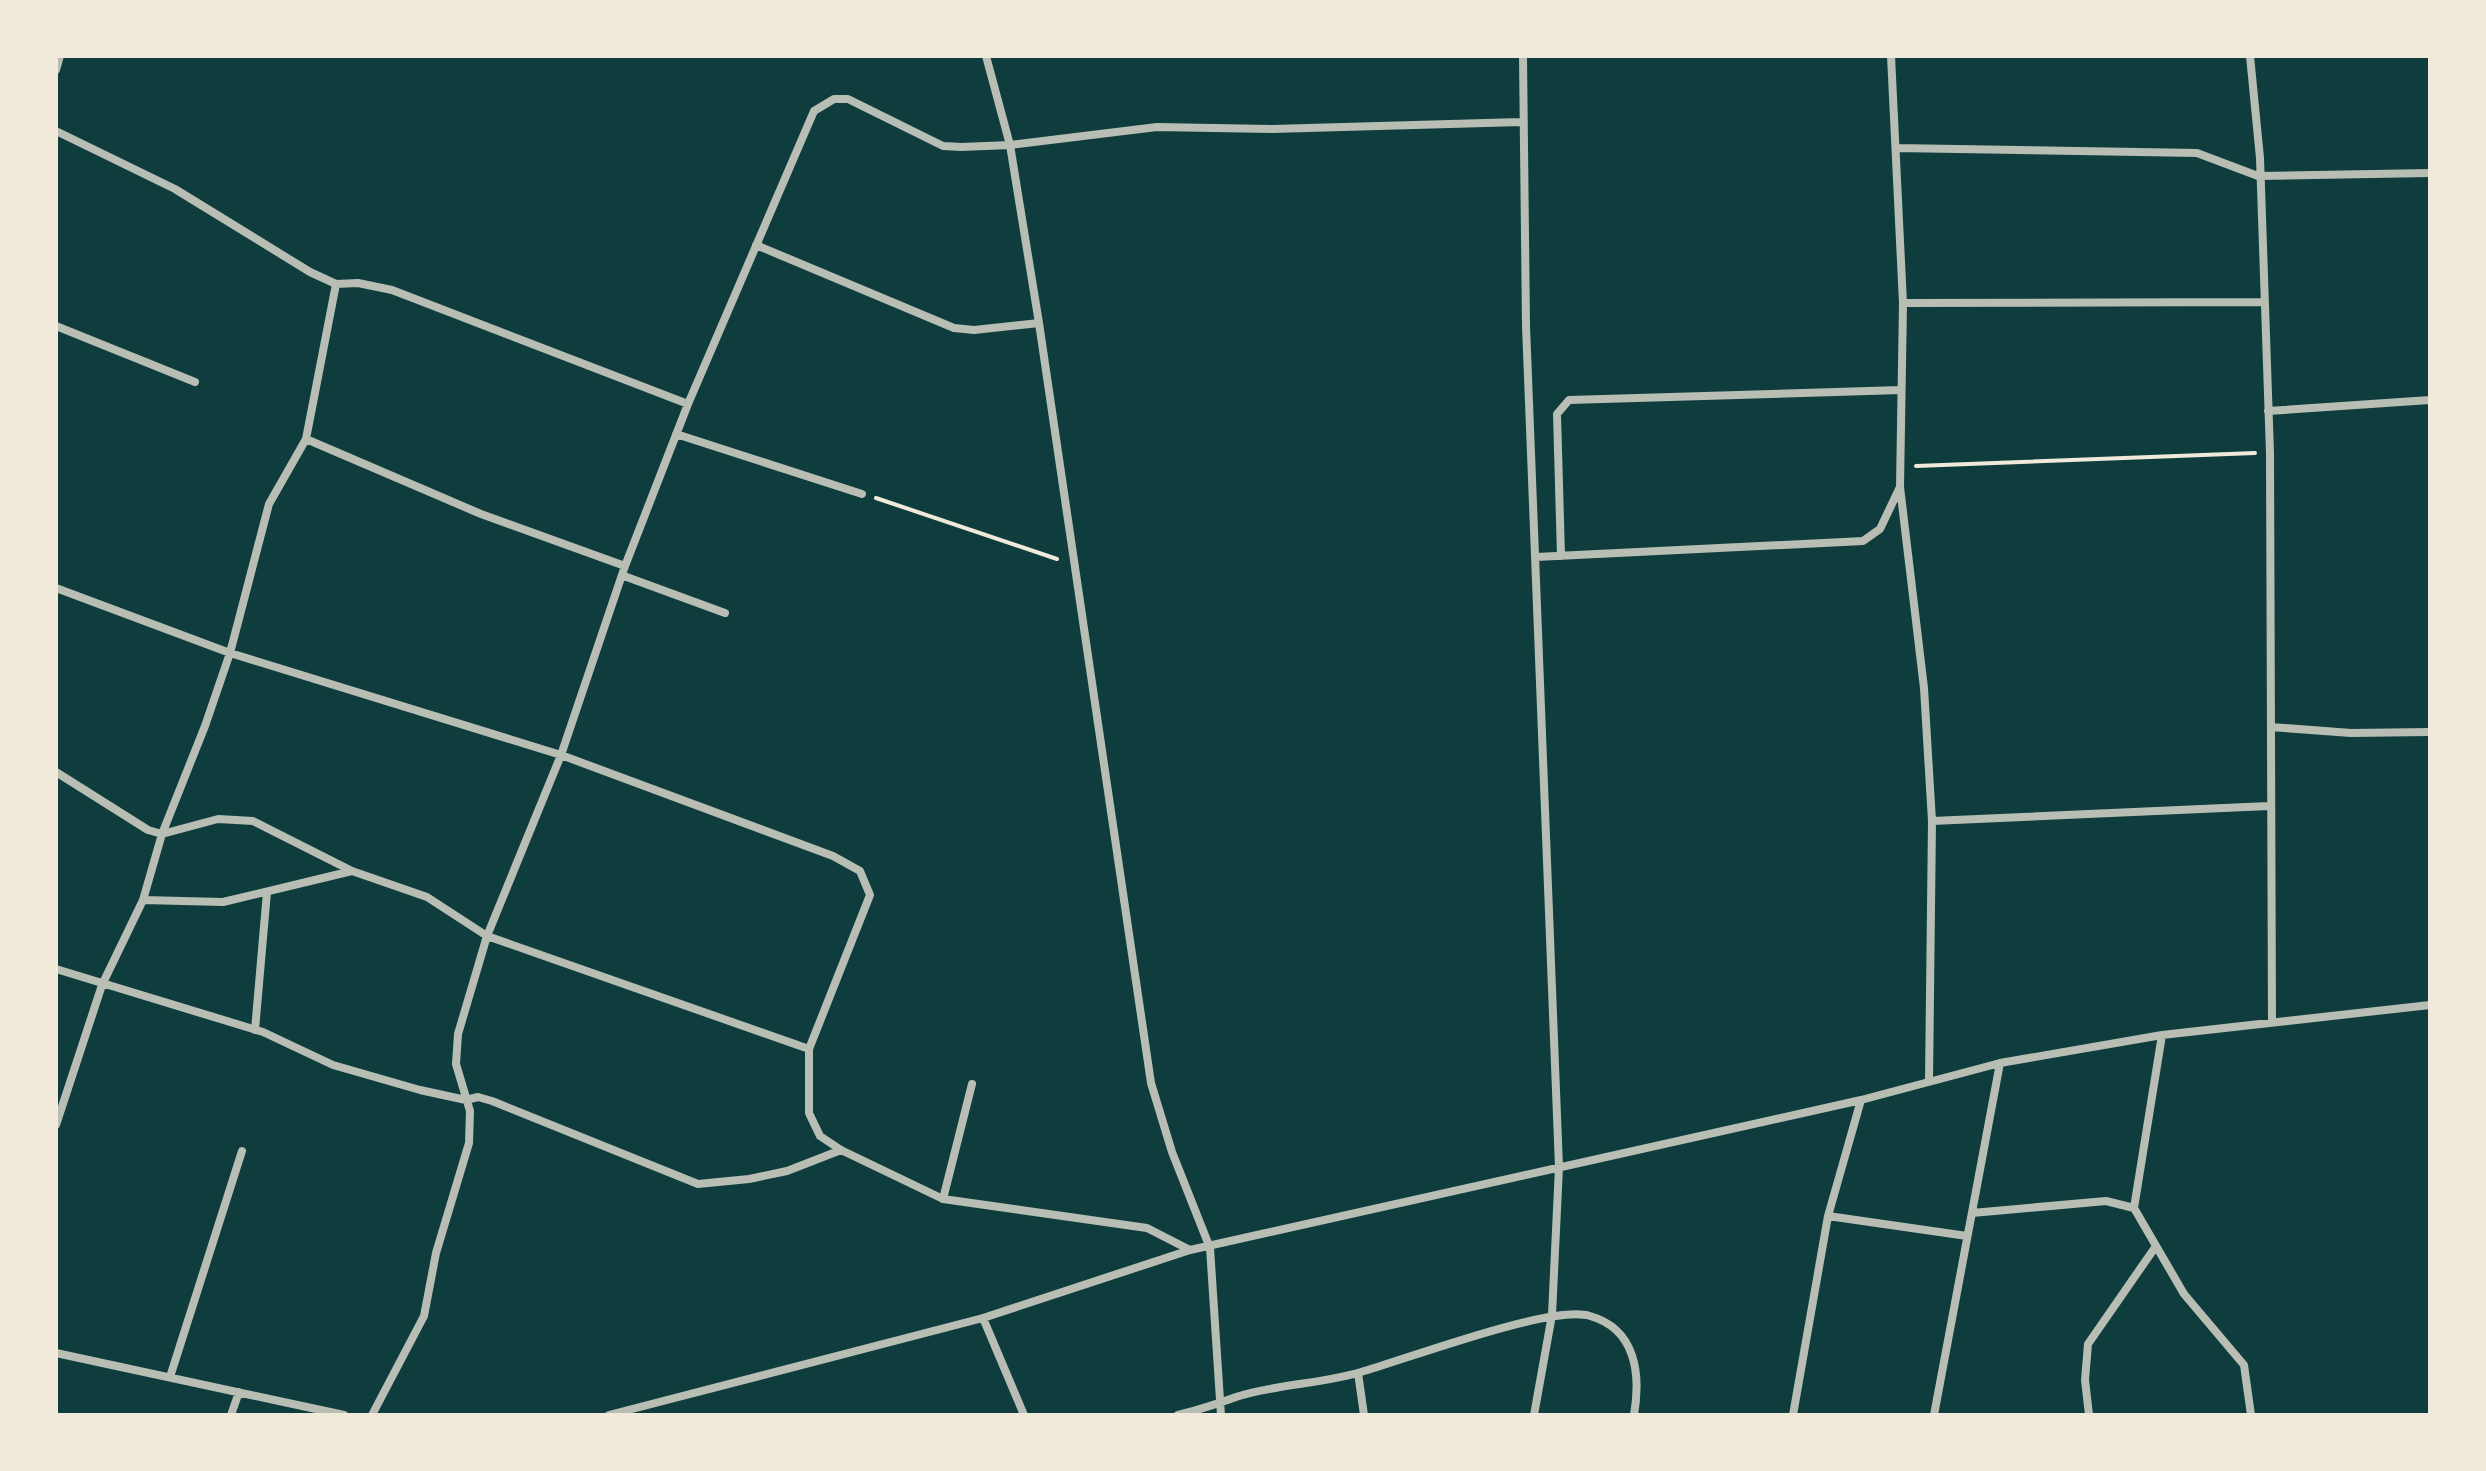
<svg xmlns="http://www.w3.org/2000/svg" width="2486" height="1471" viewBox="0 0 2486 1471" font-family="'Archivo Narrow',sans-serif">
	<rect width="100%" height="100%" fill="#0f3d3e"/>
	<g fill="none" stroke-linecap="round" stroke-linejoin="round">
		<path stroke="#f1e9da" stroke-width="4" d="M1916,466L2255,453
			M876,498L1057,559"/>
		<path stroke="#b8beb3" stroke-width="8" d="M986,56L1010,145L1039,323L1151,1083L1172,1152L1210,1248L1221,1415
			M1523,56L1526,326L1559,1167L1552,1315L1534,1415
			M1891,56L1903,303L1900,487L1924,688L1932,821L1929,1081
			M2250,56L2260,158L2270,453L2272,1021
			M56,70L60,56
			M56,131L175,189L310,272L336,284L358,283L392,290L688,404
			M1896,148L2197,153L2258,176L2430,173
			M756,245L954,328L974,330L1039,323
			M1903,303L2264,302
			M56,326L195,382
			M2268,411L2430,400
			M676,434L862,494
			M306,439L481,514L625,566
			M1561,556L1557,414L1569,400L1901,390
			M1536,557L1863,541L1880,529L1900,487
			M624,576L725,613
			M56,588L230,653L561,755L833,856L860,871L870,895L809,1049
			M2271,727L2351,733L2430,732
			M56,772L148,830L162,834L218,819L253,821L352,871L427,897L487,936L809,1049V1113L820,1136L841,1150L943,1199L1147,1228L1190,1250
			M1932,821L2269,806
			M143,900L223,902L352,871
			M56,969L263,1032L333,1065L420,1090L466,1100L478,1097L492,1101L698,1184L749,1179L787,1171L841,1150
			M255,1030L267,892
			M56,1125L102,985L143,900L162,834L205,726L230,653L269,504L306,439L336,284
			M943,1199L972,1084
			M2134,1208L2162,1035
			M1972,1213L2106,1201L2134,1208L2184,1294L2244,1365L2251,1415
			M1828,1216L1967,1236
			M983,1318L1024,1415
			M56,1353L344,1415
			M1358,1373L1364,1415
			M170,1377L242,1151
			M231,1415L239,1392
			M372,1415L424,1316L436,1253L469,1143L470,1111L456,1064L458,1034L487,936L561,755L625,566L688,404L814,111L834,99H848L943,146L961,147L1010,145L1157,127L1272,129L1521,122
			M609,1415L983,1318L1190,1250L1861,1100L2000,1063L2162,1035L2430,1005
			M1178,1415C1198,1410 1217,1404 1236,1397C1276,1384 1321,1384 1361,1372C1407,1359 1552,1304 1590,1316C1636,1329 1641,1374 1634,1415
			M1793,1415L1828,1216L1861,1100
			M1934,1415L2000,1063
			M2089,1415L2085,1380L2088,1344L2156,1246"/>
	</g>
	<rect width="2486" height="1471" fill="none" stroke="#f1e9da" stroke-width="116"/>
</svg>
